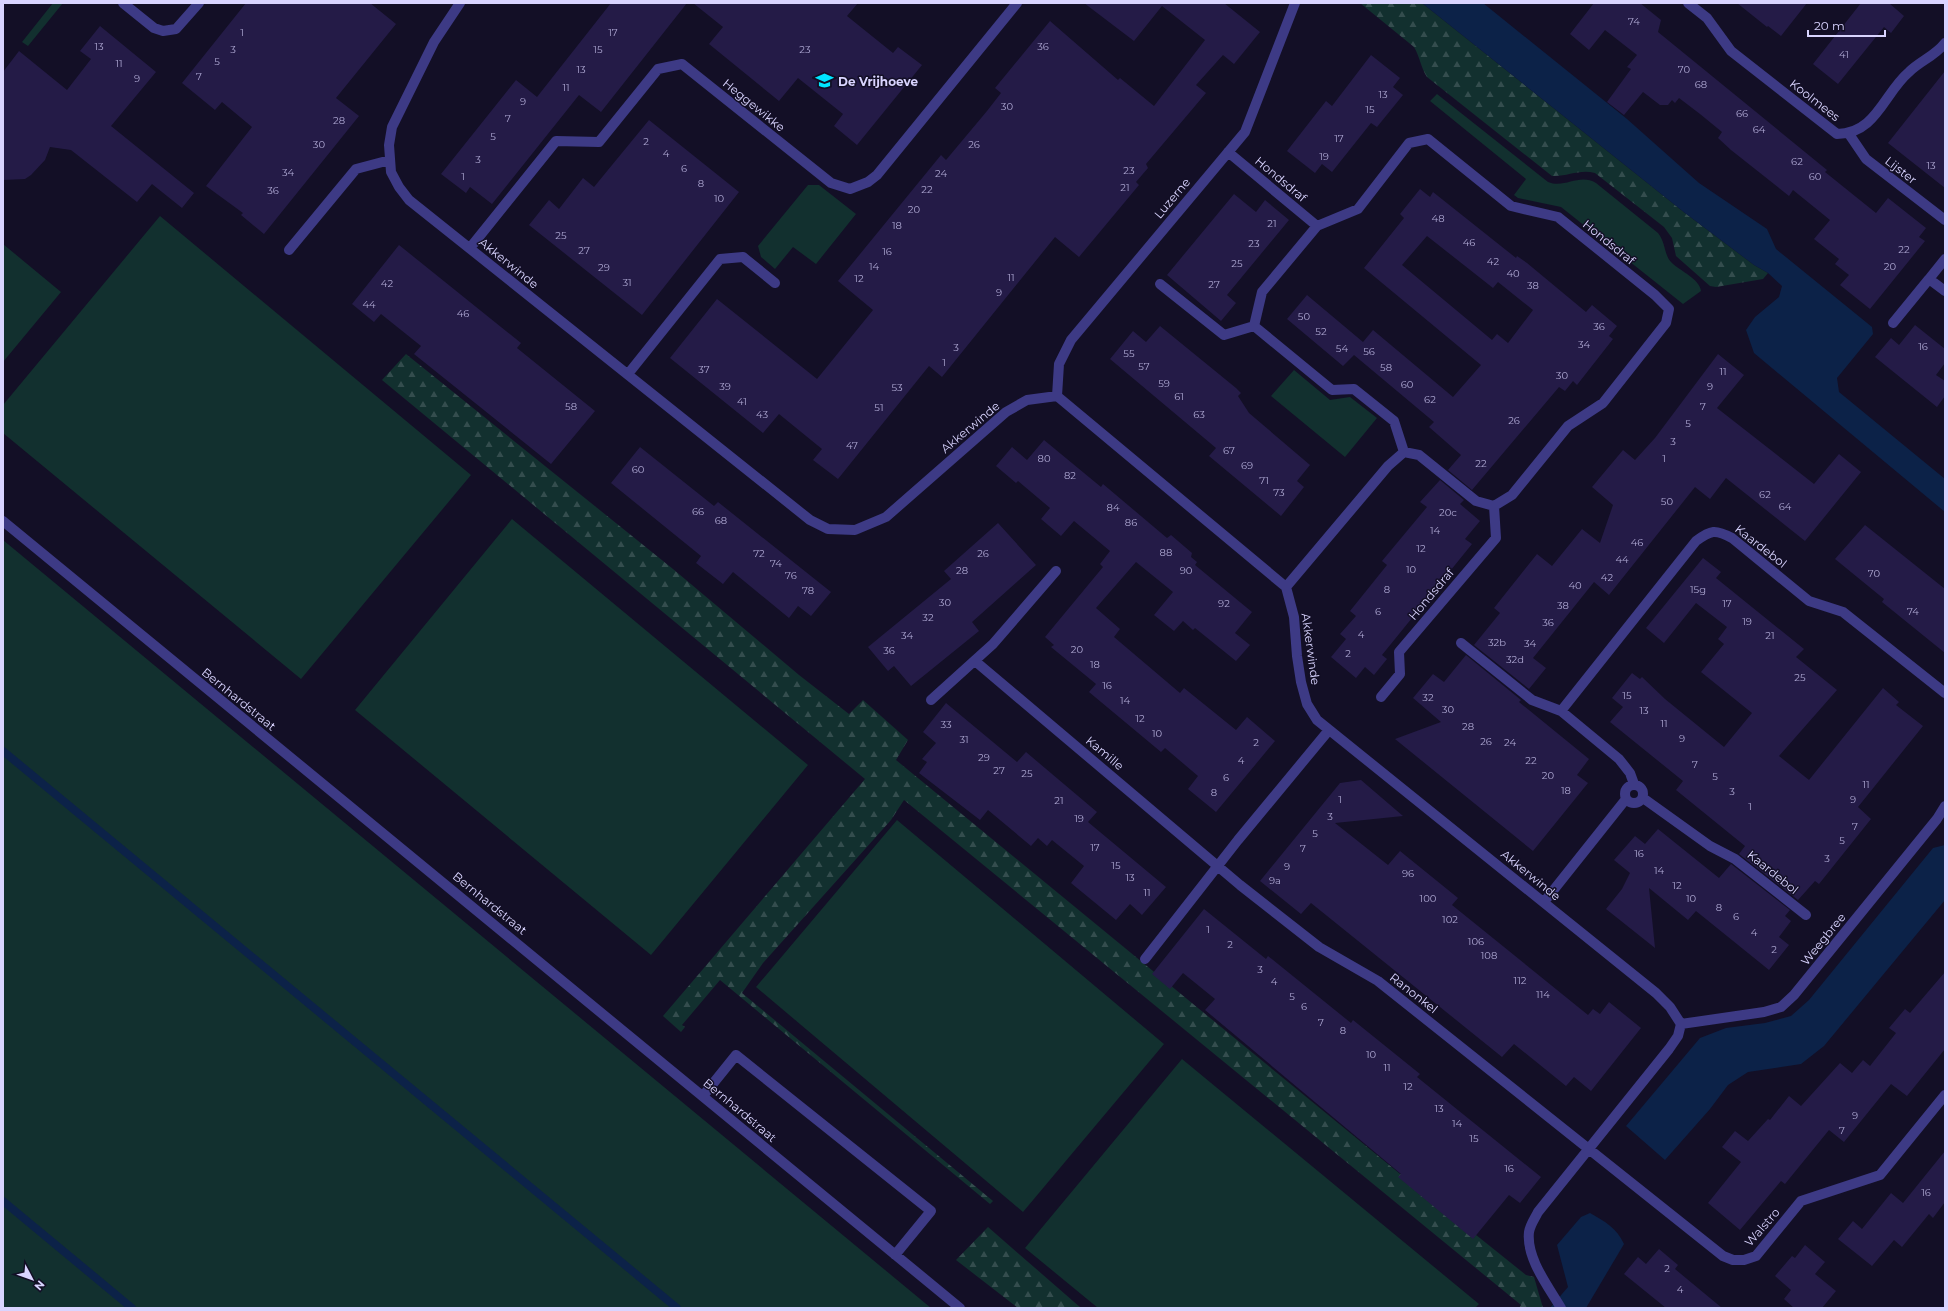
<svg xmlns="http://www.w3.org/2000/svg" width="1948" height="1311" viewBox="0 0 1948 1311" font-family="Montserrat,sans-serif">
	<defs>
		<pattern id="forest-firs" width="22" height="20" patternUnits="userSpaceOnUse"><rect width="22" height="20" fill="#12302f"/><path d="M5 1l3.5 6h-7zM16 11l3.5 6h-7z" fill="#344d4e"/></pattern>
	</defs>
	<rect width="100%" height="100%" fill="#130f26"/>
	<path fill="#12302f" d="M53,3H63L28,46L22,42Z
		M1437,94L1548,182C1565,189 1579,173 1596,183L1658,233C1666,243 1664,256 1672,263C1680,271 1700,279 1701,291L1683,304L1561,207L1518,198L1514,195L1526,179L1430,101Z
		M808,185H819L856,214L816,264L793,247L775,269L761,257L758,246Z
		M160,216L471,475L301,679L3,433V405Z
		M3,244L61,292L3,362Z
		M1294,370L1330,400L1350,397L1377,418L1345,457L1271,396Z
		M512,519L808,765L651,955L355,710Z
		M3,540L931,1308H3Z
		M897,820L1164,1044L1023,1212L756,987Z
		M1182,1059L1479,1304L1475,1308H1098L1025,1248Z"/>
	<path fill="url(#forest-firs)" d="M1360,3H1422L1685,213L1754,265L1768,273L1763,279L1716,287L1710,286L1676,256L1672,238L1664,227L1595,173C1579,169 1567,177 1552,176L1427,77C1421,68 1420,57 1414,47Z
		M406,354L673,569L799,675L849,714L863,700L908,740L896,760L1405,1178L1526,1275L1534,1277L1543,1308H1519L1521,1305L904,800L891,820L763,963L742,993L993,1201L990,1204L720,980L682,1025L685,1027L681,1032L663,1016L865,779L382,380Z
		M988,1227L1081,1308H1018L956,1260Z"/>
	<path fill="#0c2248" d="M1422,3H1483L1627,119L1699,183L1767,229L1776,249L1872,327L1873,334L1837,378L1839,392L1945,479V512L1754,353L1746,330L1755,317L1779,297L1782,286L1768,273L1754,265L1685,213Z
		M1945,845V900L1824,1046L1801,1064L1748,1072L1728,1085L1710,1109L1665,1160L1626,1126L1700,1038L1726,1028L1765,1023L1791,1016L1809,1000L1933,848Z
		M1590,1213C1604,1221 1617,1228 1624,1244L1586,1308H1550L1568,1287L1557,1245L1581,1217Z"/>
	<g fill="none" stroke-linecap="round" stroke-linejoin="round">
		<path stroke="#0c2248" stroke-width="8" d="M3,751L677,1308
			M3,1201L132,1308"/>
	</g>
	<path fill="#241b47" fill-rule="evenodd" d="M246,3H370L396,24L336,98L359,116L264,234L241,215L243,213L206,186L252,127L222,102L215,110L182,83Z
		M611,3H687L601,112L579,95L492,204L470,187L466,193L441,174L516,80L537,97Z
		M693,3H858L847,16L893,53L898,47L922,65L857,145L834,126L843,114L798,78L779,101L709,44L723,27Z
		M1084,3H1224L1260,32L1234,64L1223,55L1196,85L1206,93L1146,164L1148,168L1136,182L1139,185L1079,257L1055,237L942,377L929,366L838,479L813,460L822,449L779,414L763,433L670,358L717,299L817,379L873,310L838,281L941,155L946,160L987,111L1001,93L995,88L1050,21L1118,80L1120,78L1154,106L1205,40L1162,6L1134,41Z
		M1594,3H1640L1661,20L1658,32L1827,170L1825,172L1876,213L1888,198L1926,228L1919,237L1925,241L1870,309L1840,285L1849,275L1835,264L1839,259L1814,239L1830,220L1793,190L1789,196L1731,150L1718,138L1722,132L1700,114L1679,98L1675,103L1672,100L1668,105H1660L1643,92L1624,115L1607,102L1631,69L1627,67L1637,55L1605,30L1589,50L1570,34Z
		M1737,3H1807L1781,36L1768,26L1767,27Z
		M1861,3H1889L1904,16L1891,33L1884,27L1838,84L1813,64Z
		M100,26L156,72L111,126L194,193L182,208L152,184L137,202L71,150L50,147L45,160L31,175L25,179L3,180V72L19,51L67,90L91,59L80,51Z
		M1371,55L1400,78L1393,87L1403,95L1377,127L1371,123L1332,172L1322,164L1315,173L1287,151L1326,101L1332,106Z
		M1945,71V188L1888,143Z
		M649,120L739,192L642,315L529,225L549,200L559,209L583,178L594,187Z
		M1420,189L1430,197L1433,192L1516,258L1517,256L1527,263L1586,312L1592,305L1617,326L1609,336L1613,339L1577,385L1573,381L1565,391L1559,387L1472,490L1448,470L1461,455L1429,427L1434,422L1354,355L1343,366L1287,319L1307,295L1363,342L1373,330L1453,397L1481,365L1364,268L1404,218L1400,214ZM1427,236L1493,288L1498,282L1533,310L1508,343L1497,334L1492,340L1402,265Z
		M1234,194L1256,212L1265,200L1289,220L1227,295L1236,303L1221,321L1167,275Z
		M399,245L521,343L517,348L595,411L551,464L414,354L421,346L381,314L374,322L352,304Z
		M1915,325L1945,349V363L1936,375L1945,381V396L1937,407L1875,357L1891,338L1899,345Z
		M1160,326L1236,388L1241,393L1238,396L1249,413L1310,465L1297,481L1304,487L1281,516L1209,456L1216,448L1110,359L1133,331L1146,342Z
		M1718,354L1744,375L1717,408L1814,484L1839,454L1861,472L1805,541L1726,478L1710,499L1695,487L1609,595L1594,582L1533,658L1546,668L1529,689L1474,645L1500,613L1494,608L1537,554L1552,566L1582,529L1600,543L1613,505L1592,487L1623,450L1635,460L1655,438Z
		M1044,440L1101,487L1103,484L1167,538L1171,535L1192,553L1191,557L1197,562L1195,565L1252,612L1235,633L1250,645L1236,661L1195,628L1193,630L1183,621L1174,631L1154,615L1173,592L1136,562L1096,608L1120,629L1114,637L1180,693L1184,688L1236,730L1247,717L1275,741L1216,812L1188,789L1198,776L1165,748L1161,752L1089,692L1096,684L1051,647L1054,645L1045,637L1103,567L1100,564L1110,551L1074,521L1061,536L1041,519L1050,508L1018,481L1016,483L996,466L1012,447L1027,460Z
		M640,447L714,506L718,502L831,592L811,616L798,606L789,618L733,572L723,584L696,563L701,556L611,483Z
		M1440,480L1464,500L1460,504L1480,521L1465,539L1472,544L1382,655L1387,659L1374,675L1365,667L1356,678L1331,657L1346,639L1340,634L1356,616L1350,611L1387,565L1382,561L1427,507L1420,502Z
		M998,523L1036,565L972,622L979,631L911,686L894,666L888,671L868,647L951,579L944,571Z
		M1865,525L1945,589V653L1882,602L1884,599L1835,559Z
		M1703,558L1721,572L1716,578L1804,649L1796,657L1837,690L1779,756L1809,780L1883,688L1899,702L1896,705L1923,726L1858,807L1871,819L1819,884L1815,881L1798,900L1739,854L1745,846L1676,790L1683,781L1610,722L1623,707L1612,698L1632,673L1640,679L1642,677L1665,699L1724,747L1752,713L1701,672L1724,644L1718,639L1727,627L1696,603L1664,643L1646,628Z
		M1466,655L1521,700L1519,702L1589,759L1577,775L1588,783L1533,851L1395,739L1441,722L1413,698L1433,674L1444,682Z
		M946,703L1017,762L1026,752L1097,812L1088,822L1166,887L1142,915L1130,904L1116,920L1071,883L1084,866L1052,840L1047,846L1038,838L1031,846L988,810L980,820L919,773L927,762L922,759L936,743L923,732Z
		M1361,780L1403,816L1335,823L1388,865L1400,851L1458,898L1452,905L1588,1015L1593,1009L1600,1014L1609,1002L1641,1028L1591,1091L1574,1077L1566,1086L1514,1044L1502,1057L1311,903L1301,914L1260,881L1340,783Z
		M1658,829L1719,878L1731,864L1790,910L1785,916L1791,921L1779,937L1789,945L1769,970L1696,911L1688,920L1649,888L1655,948L1606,909L1622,889L1630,873L1614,860L1635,836L1645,844Z
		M1204,909L1266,959L1268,956L1351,1023L1353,1020L1420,1074L1417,1077L1541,1177L1520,1203L1509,1195L1473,1239L1398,1177L1401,1174L1205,1010L1215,999L1183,973L1170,989L1152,974Z
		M1945,972V1049L1907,1096L1891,1084L1844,1142L1829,1130L1785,1184L1781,1181L1740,1230L1708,1203L1741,1162L1722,1147L1735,1131L1748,1141L1768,1119L1770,1120L1789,1096L1801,1106L1840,1063L1852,1073L1863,1060L1870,1066L1896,1033L1889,1028L1905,1009L1910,1013Z
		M1945,1151V1202L1933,1218L1929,1214L1902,1247L1894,1240L1872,1266L1838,1239L1853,1221L1862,1229L1891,1193L1903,1203Z
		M1805,1245L1825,1262L1815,1274L1836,1291L1822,1308H1794L1784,1299L1791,1290L1775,1276L1792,1256L1795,1258Z
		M1659,1249L1678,1265L1675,1269L1722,1308H1666L1624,1274L1638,1257L1646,1264Z"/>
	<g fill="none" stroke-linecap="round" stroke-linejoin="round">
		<path stroke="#3d3a85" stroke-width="10" d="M123,3L154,28L163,31L176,29L199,3
			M460,3L434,42L392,127L389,145L391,172L399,187L409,200L810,520L828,529L855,530L886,517L1006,412L1027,400L1057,396L1286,587L1294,617L1297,656L1301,682L1307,704L1317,720L1656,993L1670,1007L1681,1024L1678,1036L1669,1049L1538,1212C1535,1218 1530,1225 1529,1232C1526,1258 1548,1286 1561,1308
			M1688,3L1707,18L1731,51L1837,134C1876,134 1884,93 1909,72C1920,61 1935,56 1945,43
			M1849,134L1866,159L1945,220
			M1228,152L1317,226
			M470,248L556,141L599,142L658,69L682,64L831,183L850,189L868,182L877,175L1017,3
			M289,250L356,169L390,160
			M1945,259L1929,279L1945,291
			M1160,284L1224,335L1254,326L1262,292L1317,226L1358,209L1409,143L1428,139L1511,206L1558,217L1655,295L1669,309L1666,323L1603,403L1568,426L1512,495L1494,506L1476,501L1419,455L1404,452L1394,421L1354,389L1332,390L1254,326
			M1893,323L1929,279
			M628,374L720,259L743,257L775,283
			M1057,396L1059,364L1071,340L1245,132L1295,3
			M3,521L960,1308
			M1286,587L1388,466L1404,452
			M1461,643L1532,700L1561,711L1619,759L1630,773L1634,784
			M975,661L1240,885L1319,947L1378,981L1723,1256L1733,1260H1744L1756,1256L1801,1201L1880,1175L1945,1095
			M1381,697L1400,674L1399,652L1496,538L1494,506
			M931,700L993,644L1056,571
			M1561,711L1696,541C1711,530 1715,529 1732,538L1809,601L1843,612L1945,693
			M1625 794a9 9 0 1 1 18 0a9 9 0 1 1-18 0Z
			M1643,798L1710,846L1735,859L1806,915
			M1544,902L1626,799
			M1145,959L1238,840L1329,730
			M1681,1024L1764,1012L1781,1007L1794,995L1937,819L1945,806
			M703,1096L736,1055L931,1211L895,1255"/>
	</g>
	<defs>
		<symbol id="school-bare" viewBox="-9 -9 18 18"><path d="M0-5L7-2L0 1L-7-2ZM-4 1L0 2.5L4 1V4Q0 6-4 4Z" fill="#00e5ff" stroke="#130f26" stroke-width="2.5" paint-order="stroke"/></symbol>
	</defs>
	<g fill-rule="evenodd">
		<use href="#school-bare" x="812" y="68" width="25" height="25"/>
	</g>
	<g text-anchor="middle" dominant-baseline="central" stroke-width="3" stroke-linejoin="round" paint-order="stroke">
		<g font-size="10" fill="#aca6d1">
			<text x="1634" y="21">74</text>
			<text x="242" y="32">1</text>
			<text x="613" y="32">17</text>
			<text x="99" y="46">13</text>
			<text x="1043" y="46">36</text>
			<text x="233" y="49">3</text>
			<text x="598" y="49">15</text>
			<text x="805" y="49">23</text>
			<text x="1844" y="54">41</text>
			<text x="217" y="61">5</text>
			<text x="119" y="63">11</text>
			<text x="581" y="69">13</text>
			<text x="1684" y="69">70</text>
			<text x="199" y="76">7</text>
			<text x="137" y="78">9</text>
			<text x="1701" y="84">68</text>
			<text x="566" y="87">11</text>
			<text x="1383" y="94">13</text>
			<text x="523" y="101">9</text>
			<text x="1007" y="106">30</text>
			<text x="1370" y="109">15</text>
			<text x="1742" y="113">66</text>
			<text x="508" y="118">7</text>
			<text x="339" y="120">28</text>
			<text x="1759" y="129">64</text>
			<text x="493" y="136">5</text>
			<text x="1339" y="138">17</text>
			<text x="646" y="141">2</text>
			<text x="319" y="144">30</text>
			<text x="974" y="144">26</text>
			<text x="666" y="153">4</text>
			<text x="1324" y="156">19</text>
			<text x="478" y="159">3</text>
			<text x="1797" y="161">62</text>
			<text x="1931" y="165">13</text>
			<text x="684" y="168">6</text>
			<text x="1129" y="170">23</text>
			<text x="288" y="172">34</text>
			<text x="941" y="173">24</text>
			<text x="463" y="176">1</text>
			<text x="1815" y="176">60</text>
			<text x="701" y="183">8</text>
			<text x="1125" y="187">21</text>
			<text x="927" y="189">22</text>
			<text x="273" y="190">36</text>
			<text x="719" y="198">10</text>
			<text x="914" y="209">20</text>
			<text x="1438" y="218">48</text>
			<text x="1272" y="223">21</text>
			<text x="897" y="225">18</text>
			<text x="561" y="235">25</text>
			<text x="1469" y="242">46</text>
			<text x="1254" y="243">23</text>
			<text x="1904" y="249">22</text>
			<text x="584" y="250">27</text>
			<text x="887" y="251">16</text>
			<text x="1493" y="261">42</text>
			<text x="1237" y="263">25</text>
			<text x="874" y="266">14</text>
			<text x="1890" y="266">20</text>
			<text x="604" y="267">29</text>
			<text x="1513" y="273">40</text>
			<text x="1011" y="277">11</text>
			<text x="859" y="278">12</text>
			<text x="627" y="282">31</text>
			<text x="387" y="283">42</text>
			<text x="1214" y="284">27</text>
			<text x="1533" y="285">38</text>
			<text x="999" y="292">9</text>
			<text x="369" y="304">44</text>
			<text x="463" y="313">46</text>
			<text x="1304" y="316">50</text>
			<text x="1599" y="326">36</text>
			<text x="1321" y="331">52</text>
			<text x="1584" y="344">34</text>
			<text x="1923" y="346">16</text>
			<text x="956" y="347">3</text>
			<text x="1342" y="348">54</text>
			<text x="1369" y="351">56</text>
			<text x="1129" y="353">55</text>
			<text x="944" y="362">1</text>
			<text x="1144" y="366">57</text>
			<text x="1386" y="367">58</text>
			<text x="704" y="369">37</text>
			<text x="1723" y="371">11</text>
			<text x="1562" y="375">30</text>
			<text x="1164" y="383">59</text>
			<text x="1407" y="384">60</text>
			<text x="725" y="386">39</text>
			<text x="1710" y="386">9</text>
			<text x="897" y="387">53</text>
			<text x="1179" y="396">61</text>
			<text x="1430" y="399">62</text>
			<text x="742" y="401">41</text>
			<text x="571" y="406">58</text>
			<text x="1703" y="406">7</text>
			<text x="879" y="407">51</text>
			<text x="762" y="414">43</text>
			<text x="1199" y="414">63</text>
			<text x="1514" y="420">26</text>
			<text x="1688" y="423">5</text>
			<text x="1673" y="441">3</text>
			<text x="852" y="445">47</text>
			<text x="1229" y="450">67</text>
			<text x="1044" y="458">80</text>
			<text x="1664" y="458">1</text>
			<text x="1481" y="463">22</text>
			<text x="1247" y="465">69</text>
			<text x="638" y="469">60</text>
			<text x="1070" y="475">82</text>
			<text x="1264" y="480">71</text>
			<text x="1279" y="492">73</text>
			<text x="1765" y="494">62</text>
			<text x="1667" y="501">50</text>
			<text x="1785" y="506">64</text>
			<text x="1113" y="507">84</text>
			<text x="698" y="511">66</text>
			<text x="1448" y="512">20c</text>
			<text x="721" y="520">68</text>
			<text x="1131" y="522">86</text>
			<text x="1435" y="530">14</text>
			<text x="1637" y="542">46</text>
			<text x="1421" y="548">12</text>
			<text x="1166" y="552">88</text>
			<text x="759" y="553">72</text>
			<text x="983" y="553">26</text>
			<text x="1622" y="559">44</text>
			<text x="776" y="563">74</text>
			<text x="1411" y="569">10</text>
			<text x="962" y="570">28</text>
			<text x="1186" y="570">90</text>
			<text x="1874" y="573">70</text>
			<text x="791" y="575">76</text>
			<text x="1607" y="577">42</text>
			<text x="1575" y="585">40</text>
			<text x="1387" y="589">8</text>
			<text x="1698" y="589">15g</text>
			<text x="808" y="590">78</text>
			<text x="945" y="602">30</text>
			<text x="1224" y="603">92</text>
			<text x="1727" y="603">17</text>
			<text x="1563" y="605">38</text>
			<text x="1378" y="611">6</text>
			<text x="1913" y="611">74</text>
			<text x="928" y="617">32</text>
			<text x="1747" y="621">19</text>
			<text x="1548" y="622">36</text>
			<text x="1361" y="634">4</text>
			<text x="907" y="635">34</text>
			<text x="1770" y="635">21</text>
			<text x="1497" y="642">32b</text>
			<text x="1530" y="643">34</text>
			<text x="1077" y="649">20</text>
			<text x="889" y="650">36</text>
			<text x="1348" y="653">2</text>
			<text x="1515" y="659">32d</text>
			<text x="1095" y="664">18</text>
			<text x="1800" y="677">25</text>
			<text x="1107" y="685">16</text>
			<text x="1627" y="695">15</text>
			<text x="1428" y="697">32</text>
			<text x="1125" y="700">14</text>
			<text x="1448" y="709">30</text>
			<text x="1644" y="710">13</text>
			<text x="1140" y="718">12</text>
			<text x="1664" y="723">11</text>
			<text x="946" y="724">33</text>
			<text x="1468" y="726">28</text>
			<text x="1157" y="733">10</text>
			<text x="1682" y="738">9</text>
			<text x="964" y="739">31</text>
			<text x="1486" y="741">26</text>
			<text x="1256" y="742">2</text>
			<text x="1510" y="742">24</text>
			<text x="984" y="757">29</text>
			<text x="1241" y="760">4</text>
			<text x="1531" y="760">22</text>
			<text x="1695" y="764">7</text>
			<text x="999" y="770">27</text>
			<text x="1027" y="773">25</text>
			<text x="1548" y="775">20</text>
			<text x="1715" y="776">5</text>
			<text x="1226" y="777">6</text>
			<text x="1866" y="784">11</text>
			<text x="1566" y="790">18</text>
			<text x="1732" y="791">3</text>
			<text x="1214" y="792">8</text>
			<text x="1340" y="799">1</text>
			<text x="1853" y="799">9</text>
			<text x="1059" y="800">21</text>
			<text x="1750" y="806">1</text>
			<text x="1330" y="816">3</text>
			<text x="1079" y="818">19</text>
			<text x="1855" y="826">7</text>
			<text x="1315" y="833">5</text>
			<text x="1842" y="840">5</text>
			<text x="1095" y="847">17</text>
			<text x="1303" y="848">7</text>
			<text x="1639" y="853">16</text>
			<text x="1827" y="858">3</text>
			<text x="1116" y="865">15</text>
			<text x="1287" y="866">9</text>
			<text x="1659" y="870">14</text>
			<text x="1408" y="873">96</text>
			<text x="1130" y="877">13</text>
			<text x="1275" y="880">9a</text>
			<text x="1677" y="885">12</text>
			<text x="1147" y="892">11</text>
			<text x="1428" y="898">100</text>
			<text x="1691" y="898">10</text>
			<text x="1719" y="907">8</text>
			<text x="1736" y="916">6</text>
			<text x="1450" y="919">102</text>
			<text x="1208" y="929">1</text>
			<text x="1754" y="932">4</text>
			<text x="1476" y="941">106</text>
			<text x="1230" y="944">2</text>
			<text x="1774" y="949">2</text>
			<text x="1489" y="955">108</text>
			<text x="1260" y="969">3</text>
			<text x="1520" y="980">112</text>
			<text x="1274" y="981">4</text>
			<text x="1543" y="994">114</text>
			<text x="1292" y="996">5</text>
			<text x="1304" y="1006">6</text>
			<text x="1321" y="1022">7</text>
			<text x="1343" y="1030">8</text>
			<text x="1371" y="1054">10</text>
			<text x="1387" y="1067">11</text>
			<text x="1408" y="1086">12</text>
			<text x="1439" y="1108">13</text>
			<text x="1855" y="1115">9</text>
			<text x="1457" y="1123">14</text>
			<text x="1842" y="1130">7</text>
			<text x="1474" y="1138">15</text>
			<text x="1509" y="1168">16</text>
			<text x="1926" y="1192">16</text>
			<text x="1667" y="1268">2</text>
			<text x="1680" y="1289">4</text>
		</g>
		<g font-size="12" font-weight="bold" fill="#d9d4ff" stroke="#130f26" text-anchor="start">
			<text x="838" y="81">De Vrijhoeve</text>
		</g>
		<g font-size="12" fill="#d9d4ff" stroke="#130f26">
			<text transform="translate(1815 100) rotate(38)">Koolmees</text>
			<text transform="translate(754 105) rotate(39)">Heggewikke</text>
			<text transform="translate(1901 170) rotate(38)">Lijster</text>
			<text transform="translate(1281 179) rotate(40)">Hondsdraf</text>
			<text transform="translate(1172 198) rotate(-50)">Luzerne</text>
			<text transform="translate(1609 242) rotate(39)">Hondsdraf</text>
			<text transform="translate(509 263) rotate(39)">Akkerwinde</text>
			<text transform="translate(970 427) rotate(-40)">Akkerwinde</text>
			<text transform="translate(1761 546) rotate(38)">Kaardebol</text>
			<text transform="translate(1431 594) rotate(-50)">Hondsdraf</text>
			<text transform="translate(1311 649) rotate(82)">Akkerwinde</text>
			<text transform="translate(239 699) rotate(39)">Bernhardstraat</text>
			<text transform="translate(1105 753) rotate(40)">Kamille</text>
			<text transform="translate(1773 872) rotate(39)">Kaardebol</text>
			<text transform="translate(1531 875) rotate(39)">Akkerwinde</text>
			<text transform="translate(490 903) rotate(39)">Bernhardstraat</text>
			<text transform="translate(1823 939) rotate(-51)">Weegbree</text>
			<text transform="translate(1414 993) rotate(38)">Ranonkel</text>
			<text transform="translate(740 1110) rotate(40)">Bernhardstraat</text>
			<text transform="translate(1762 1227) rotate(-49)">Walstro</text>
		</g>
	</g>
	<rect width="1948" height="1311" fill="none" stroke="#d9d4ff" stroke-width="8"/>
	<g transform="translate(32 1279) rotate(131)" stroke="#130f26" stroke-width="3" paint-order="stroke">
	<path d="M0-3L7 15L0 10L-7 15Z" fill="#d9d4ff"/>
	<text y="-6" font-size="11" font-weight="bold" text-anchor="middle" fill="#d9d4ff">N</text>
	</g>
	<path d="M1808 30v6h77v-6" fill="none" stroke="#d9d4ff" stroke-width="2"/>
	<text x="1814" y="30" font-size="12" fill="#d9d4ff" stroke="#130f26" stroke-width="3" paint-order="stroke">20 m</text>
</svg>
